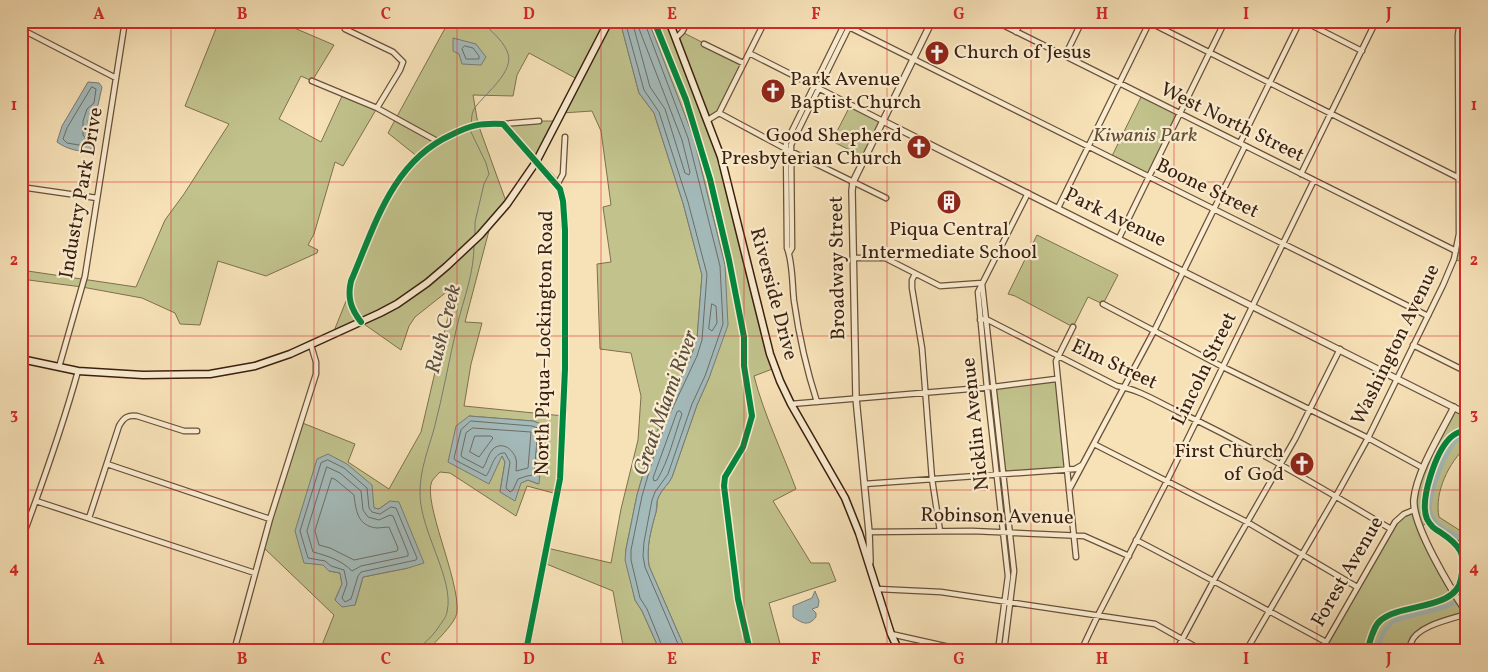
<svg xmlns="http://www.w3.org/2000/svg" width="1488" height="672" viewBox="0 0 1488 672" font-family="Vollkorn,serif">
	<rect width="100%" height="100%" fill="#f7e1b7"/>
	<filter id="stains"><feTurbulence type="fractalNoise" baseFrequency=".004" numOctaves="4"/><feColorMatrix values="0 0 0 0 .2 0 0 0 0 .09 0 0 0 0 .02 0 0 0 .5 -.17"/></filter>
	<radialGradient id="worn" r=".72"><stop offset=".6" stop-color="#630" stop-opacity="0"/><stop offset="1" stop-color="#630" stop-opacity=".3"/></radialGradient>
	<path fill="#c1c28c" stroke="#7e704e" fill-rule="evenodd" d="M219,21H278L334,45L312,81L301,76L279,119L321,142L343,94L377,108L343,166L335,162L314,234L308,245L318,250L317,253L266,276L218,261L200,325L180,324L175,313L142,298L82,287L21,279V270L136,287L165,220L184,194L229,124L185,106Z
		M449,21H620L639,93L654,113L683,203L702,275L697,339L692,354L662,418L649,454L637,495L626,549V560L635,600L642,611L660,651H624L613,591L544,563L547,548L611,563L621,509L638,440L641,396L631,353L600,349L597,264L611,262L603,207L611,205L601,131L592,111L562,113L579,80L529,53L517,75L513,96L473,95L478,124L507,204L491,223L465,322L482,323L471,364L464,406L564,416L557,494L527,486L516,516L450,473L440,472C437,475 434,478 432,481C422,501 460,580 457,612C456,623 435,642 427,651H315L322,645L334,615L263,547L300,422L355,444L348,462L389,489L421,432L454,291L449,290L415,317L409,326L401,350L361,322L332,336L389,194L418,157L388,133ZM469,416L533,421L544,425L538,484L528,480L500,491L505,462L502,456ZM390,501L408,568L363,577L355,605L335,600L342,584L340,573L329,571L323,565L374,508L379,509Z
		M648,21H669L676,38L682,32L743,63L719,113L708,120L775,368L754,376C764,415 782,451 796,489L773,501L811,563H829L836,581L769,603L782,651H686L649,566C646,547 651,530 656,512C658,506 656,501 659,496C662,489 669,484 672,477L697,405L709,378L714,361L725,265L693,136Z
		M1142,95L1180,113L1149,177L1111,158Z
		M851,104L883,121L865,158L832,141Z
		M1458,105L1467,106V264L1454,259L1459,234Z
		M539,121H558L536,162L503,124Z
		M1037,235L1118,275L1103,304L1088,297L1073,327L1015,296L1008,294Z
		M1056,379L1067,468L1003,475L993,387Z
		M1454,407L1464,412L1467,408V446C1449,462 1434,492 1439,517L1467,535L1462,534L1457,536L1459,542L1428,522L1419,528L1453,593L1464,584L1462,594L1467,602V614L1423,629L1412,639L1414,651H1321L1395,522L1414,510L1416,487Z"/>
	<path fill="#a3baba" stroke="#797c76" d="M620,21H648L650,25L693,136L725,265L728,325L709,378L697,405L672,477C669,484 662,489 659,496C656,501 657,506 656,512C651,530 646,547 649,566L686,651H660L642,611L635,600L625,560L626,549L637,495L649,454L662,418L692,354L697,339L702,275L683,203L654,113L639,93Z
		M453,38L476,44L486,57L481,65L462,64L459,54L453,51Z
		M88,82L99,83L102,87L98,105L92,111L88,121V133L94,140L91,149C81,154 65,148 57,142L62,126Z
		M469,416L533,421L544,425L539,484L528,480L521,483L515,501L500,492L505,462L502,456L489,484L448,462L456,426Z
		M328,454L347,464L372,485L374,508L379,509L390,501L399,502L424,563L408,568L363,577L355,605L342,607L335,600L342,584L340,573L329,571L323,565L304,563L295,531L317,459Z
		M815,591L819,601L818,607L812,609L816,613V617C808,627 802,623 793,617V606L812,598Z"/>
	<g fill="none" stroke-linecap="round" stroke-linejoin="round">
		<path stroke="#6e6c64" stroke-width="1" d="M625,21L644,90L659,112L688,202L707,274L702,340L697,356L667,420L654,455L642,496L631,550V560L640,598L647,609L664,651
			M632,21L650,87L665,109L685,173L689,175L690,172L682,140L638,26V21
			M644,21L688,138L720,266L723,324L705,376L692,404L668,474L655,492L652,500L644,542L643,556L645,567L681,651
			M465,46L473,48L479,56V59H466L462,49Z
			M92,87L96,89L94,103L87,109L83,121V135L88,141L87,144L85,146L67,143L63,139L67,128Z
			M712,304L716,306L717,323L712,331L709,329Z
			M680,411L682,414C674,436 669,460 657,480L654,481L653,478L677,412Z
			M471,421L532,426L538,428L534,475L527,476L518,479L513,490L510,492L506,488L510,462L505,453C493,452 492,469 486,476L455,460L454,458L461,430Z
			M473,428L531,432L528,468L516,471C516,467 517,463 516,459C513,449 502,441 493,449C488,454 487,462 483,468L462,457L461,455L466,433Z
			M475,436H491L493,438L479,457L470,452Z
			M328,460L344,468L367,488L369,508L372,512L380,514L391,507L396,508L417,558L416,560L361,572L358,576L351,599L345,602L342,598L347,584L344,570L331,566L325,561L308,558L300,531L321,463Z
			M327,467L340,473L361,491L363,510L368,517L379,520L390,515L393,516L408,553V556L361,566L352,571C341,560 328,556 313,552L307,531Z
			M332,478L336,480L354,495C356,510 357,526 377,528C381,528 385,527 389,527L398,548L397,551L354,560L330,548L319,545L315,531Z"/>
		<path stroke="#797c76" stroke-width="1" d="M471,125C472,120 471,114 474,109C483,95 517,71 507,51C502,39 490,31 482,21
			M471,129V132L486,163L489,174L484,184L475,222V236
			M413,651C423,645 431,638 438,628C441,623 446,618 447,612C455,579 419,530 420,492C420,470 428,450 434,429C443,395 449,360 457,326C464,297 474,274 474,245"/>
		<path stroke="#a3baba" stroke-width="4.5" d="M1462,539C1451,533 1433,525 1430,512C1427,497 1444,455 1454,443C1457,439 1462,437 1467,435
			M1376,651C1381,639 1384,626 1396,620L1448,606L1467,596"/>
		<defs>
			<path id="minor" d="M837,21L1428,316
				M995,21L1456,251
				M1147,21L1457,177
				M1303,21L1362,51
				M21,29L116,78
				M345,29L393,52L403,62L400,70L377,108
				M1016,32L1021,21
				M676,38L682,32L688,21
				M704,44L743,63
				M749,53L883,121
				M1065,56L1082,21
				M312,81L377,108L437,141
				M719,113L786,149L886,198
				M708,120L719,113L765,21
				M503,124L539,121
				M1240,143L1300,21
				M1301,174L1376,21
				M557,185L563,174L565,137
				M21,187L97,198
				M1058,208L1150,21
				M1119,238L1225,21
				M789,253L792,248L791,145L852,21
				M853,258H885L940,286L982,283
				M915,274L912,280V288L922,348L932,479L940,531
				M982,284L1014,571L1004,651
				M1103,304L1223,367L1368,438L1423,468
				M980,320L986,319L1117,386C1138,389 1158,402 1177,411C1250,445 1321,488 1391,529
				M361,322C351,309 347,298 351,281C375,225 392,162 451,135C471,125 480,123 503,124L536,162
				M1073,327L1056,361L1076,557
				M1413,345L1467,372
				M59,367L85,276L125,21
				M817,402C806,368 799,336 794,301C792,284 793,263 787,248L786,143L846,21
				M791,404L993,387L1056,379
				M1094,444L1247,522L1357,587
				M107,464L270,519
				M864,484L1075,469L1082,465
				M1069,490L1154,331L1245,146
				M36,501L255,573
				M89,518L119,426C124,417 128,415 137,416L184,431H197
				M869,532L972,531L1084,536L1129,556
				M21,534L24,533C44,479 63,425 78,371
				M1136,540C1200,573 1263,608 1326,642
				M878,589L941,592L1155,624L1203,651
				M891,634L967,651
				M234,651L270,519L316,374V362L311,345
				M998,651L1008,576L987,388L978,292L1028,193
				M1081,651L1098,615L1167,481L1314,180
				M1176,651L1214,580L1295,439L1340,349
				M1246,651L1336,496L1368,438L1443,285L1454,259L1459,234L1458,35L1460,21
				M1321,651L1395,522L1404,514L1414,510
				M1414,651L1411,643C1416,626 1451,619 1467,614"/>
			<path id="tertiary" d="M883,121L1467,414
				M1454,407C1441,433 1417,471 1414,499C1411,524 1452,591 1467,613
				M870,562L869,532L856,398L852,191L853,182L932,21
				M526,651L560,479L565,369V230L563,201L560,189L554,181L536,162"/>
			<path id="secondary" d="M669,21L721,157L770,354L780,381L791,404L845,498L859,533L891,634L899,651
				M21,359L78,371L143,375L210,374L255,366L290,354L380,313L397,304L427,283L447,266L480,235L507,204L536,162L609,21"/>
		</defs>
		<use href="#minor" stroke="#695039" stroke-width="7"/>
		<use href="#tertiary" stroke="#695039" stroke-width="8"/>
		<use href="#secondary" stroke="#3a1f0f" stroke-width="9"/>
		<use href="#minor" stroke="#faecd0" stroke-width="4.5"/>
		<use href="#tertiary" stroke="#faecd0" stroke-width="5.5"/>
		<use href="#secondary" stroke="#faecd0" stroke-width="6"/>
		<defs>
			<path id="cycleway" d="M654,21L686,100L710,179L729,260L744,337V366L752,416L743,447L725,477L724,486L738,599L750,651
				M361,322C351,309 347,298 351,281C375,225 392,162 451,135C471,125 480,123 503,124L560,189L563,201L565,230V369L560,479L526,651
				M1367,651C1370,642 1373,626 1381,620C1402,603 1456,610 1461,579C1466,553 1461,546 1440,532C1434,529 1430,525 1427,519C1419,500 1436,452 1450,438C1455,433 1461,431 1467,429"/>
		</defs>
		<use href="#cycleway" stroke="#faecd0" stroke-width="9"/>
		<use href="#cycleway" stroke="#00873e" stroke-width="6"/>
	</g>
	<path fill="none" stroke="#d62828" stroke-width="1" stroke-opacity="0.55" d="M171,21V651M314,21V651M457,21V651M601,21V651M744,21V651M887,21V651M1031,21V651M1174,21V651M1317,21V651M21,182H1467M21,336H1467M21,490H1467"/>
	<defs>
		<symbol id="church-disc" viewBox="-11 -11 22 22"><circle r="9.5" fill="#8f2418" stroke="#faecd0"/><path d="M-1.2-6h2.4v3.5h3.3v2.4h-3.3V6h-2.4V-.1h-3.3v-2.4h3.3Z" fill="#fff"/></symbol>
		<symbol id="building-disc" viewBox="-11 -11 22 22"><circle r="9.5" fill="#8f2418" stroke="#faecd0"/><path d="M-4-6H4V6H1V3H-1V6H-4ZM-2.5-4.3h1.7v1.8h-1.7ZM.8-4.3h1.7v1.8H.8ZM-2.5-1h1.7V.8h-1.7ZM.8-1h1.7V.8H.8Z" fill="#fff"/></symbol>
	</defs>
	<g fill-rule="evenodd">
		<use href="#church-disc" x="923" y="39" width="28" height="28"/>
		<use href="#church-disc" x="759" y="77" width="28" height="28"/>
		<use href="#church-disc" x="905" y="133" width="28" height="28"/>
		<use href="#building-disc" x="935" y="188" width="28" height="28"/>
		<use href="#church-disc" x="1288" y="450" width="28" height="28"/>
	</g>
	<g text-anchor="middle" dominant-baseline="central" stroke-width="4.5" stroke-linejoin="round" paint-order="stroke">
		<g font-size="20" fill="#3a1f0f" stroke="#faecd0" text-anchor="start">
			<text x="954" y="53">Church of Jesus</text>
			<text x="790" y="80">Park Avenue<tspan x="790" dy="23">Baptist Church</tspan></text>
			<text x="902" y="136" text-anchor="end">Good Shepherd<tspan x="902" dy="23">Presbyterian Church</tspan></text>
			<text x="949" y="230" text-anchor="middle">Piqua Central<tspan x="949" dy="23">Intermediate School</tspan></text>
			<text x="1284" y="452" text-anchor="end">First Church<tspan x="1284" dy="23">of God</tspan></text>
		</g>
		<g font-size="20" fill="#3a1f0f" stroke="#faecd0">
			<text transform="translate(1232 123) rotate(26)">West North Street</text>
			<text transform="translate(1207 189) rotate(26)">Boone Street</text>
			<text transform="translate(82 193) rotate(-80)">Industry Park Drive</text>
			<text transform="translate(1115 218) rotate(26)">Park Avenue</text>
			<text transform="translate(838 268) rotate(-91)">Broadway Street</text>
			<text transform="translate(773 294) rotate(75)">Riverside Drive</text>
			<text transform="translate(545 343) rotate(-89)">North Piqua–Lockington Road</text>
			<text transform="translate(1396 345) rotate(-64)">Washington Avenue</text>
			<text transform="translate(1114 365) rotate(25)">Elm Street</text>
			<text transform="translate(1205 369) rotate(-64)">Lincoln Street</text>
			<text transform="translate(976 424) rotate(-96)">Nicklin Avenue</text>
			<text transform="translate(997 517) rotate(1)">Robinson Avenue</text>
			<text transform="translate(1348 572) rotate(-60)">Forest Avenue</text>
		</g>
		<g font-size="20" font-style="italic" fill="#625034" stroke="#faecd0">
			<text x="1145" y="136">Kiwanis Park</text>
		</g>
		<g font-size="21" font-style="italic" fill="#5a4e42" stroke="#faecd0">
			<text transform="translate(444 329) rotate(-76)">Rush Creek</text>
			<text transform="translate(666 403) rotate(-70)">Great Miami River</text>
		</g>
	</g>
	<rect width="1488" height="672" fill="none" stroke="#f7e1b7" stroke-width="55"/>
	<rect x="28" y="28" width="1432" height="616" fill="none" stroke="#d62828" stroke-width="2"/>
	<g font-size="16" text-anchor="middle" font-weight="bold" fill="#d62828">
		<text x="99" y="19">A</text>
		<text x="242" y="19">B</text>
		<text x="386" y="19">C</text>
		<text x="529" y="19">D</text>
		<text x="672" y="19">E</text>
		<text x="816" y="19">F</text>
		<text x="959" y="19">G</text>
		<text x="1102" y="19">H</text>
		<text x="1246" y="19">I</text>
		<text x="1389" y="19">J</text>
		<text x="14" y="110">1</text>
		<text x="1474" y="110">1</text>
		<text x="14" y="265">2</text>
		<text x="1474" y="265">2</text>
		<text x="14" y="419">3</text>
		<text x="1474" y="419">3</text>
		<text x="14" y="573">4</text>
		<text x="1474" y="573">4</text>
		<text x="99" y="664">A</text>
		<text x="242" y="664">B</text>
		<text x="386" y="664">C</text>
		<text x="529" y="664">D</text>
		<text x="672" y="664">E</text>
		<text x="816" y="664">F</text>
		<text x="959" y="664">G</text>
		<text x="1102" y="664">H</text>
		<text x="1246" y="664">I</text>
		<text x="1389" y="664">J</text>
	</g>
	<rect width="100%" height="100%" filter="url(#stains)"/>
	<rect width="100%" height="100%" fill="url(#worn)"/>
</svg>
